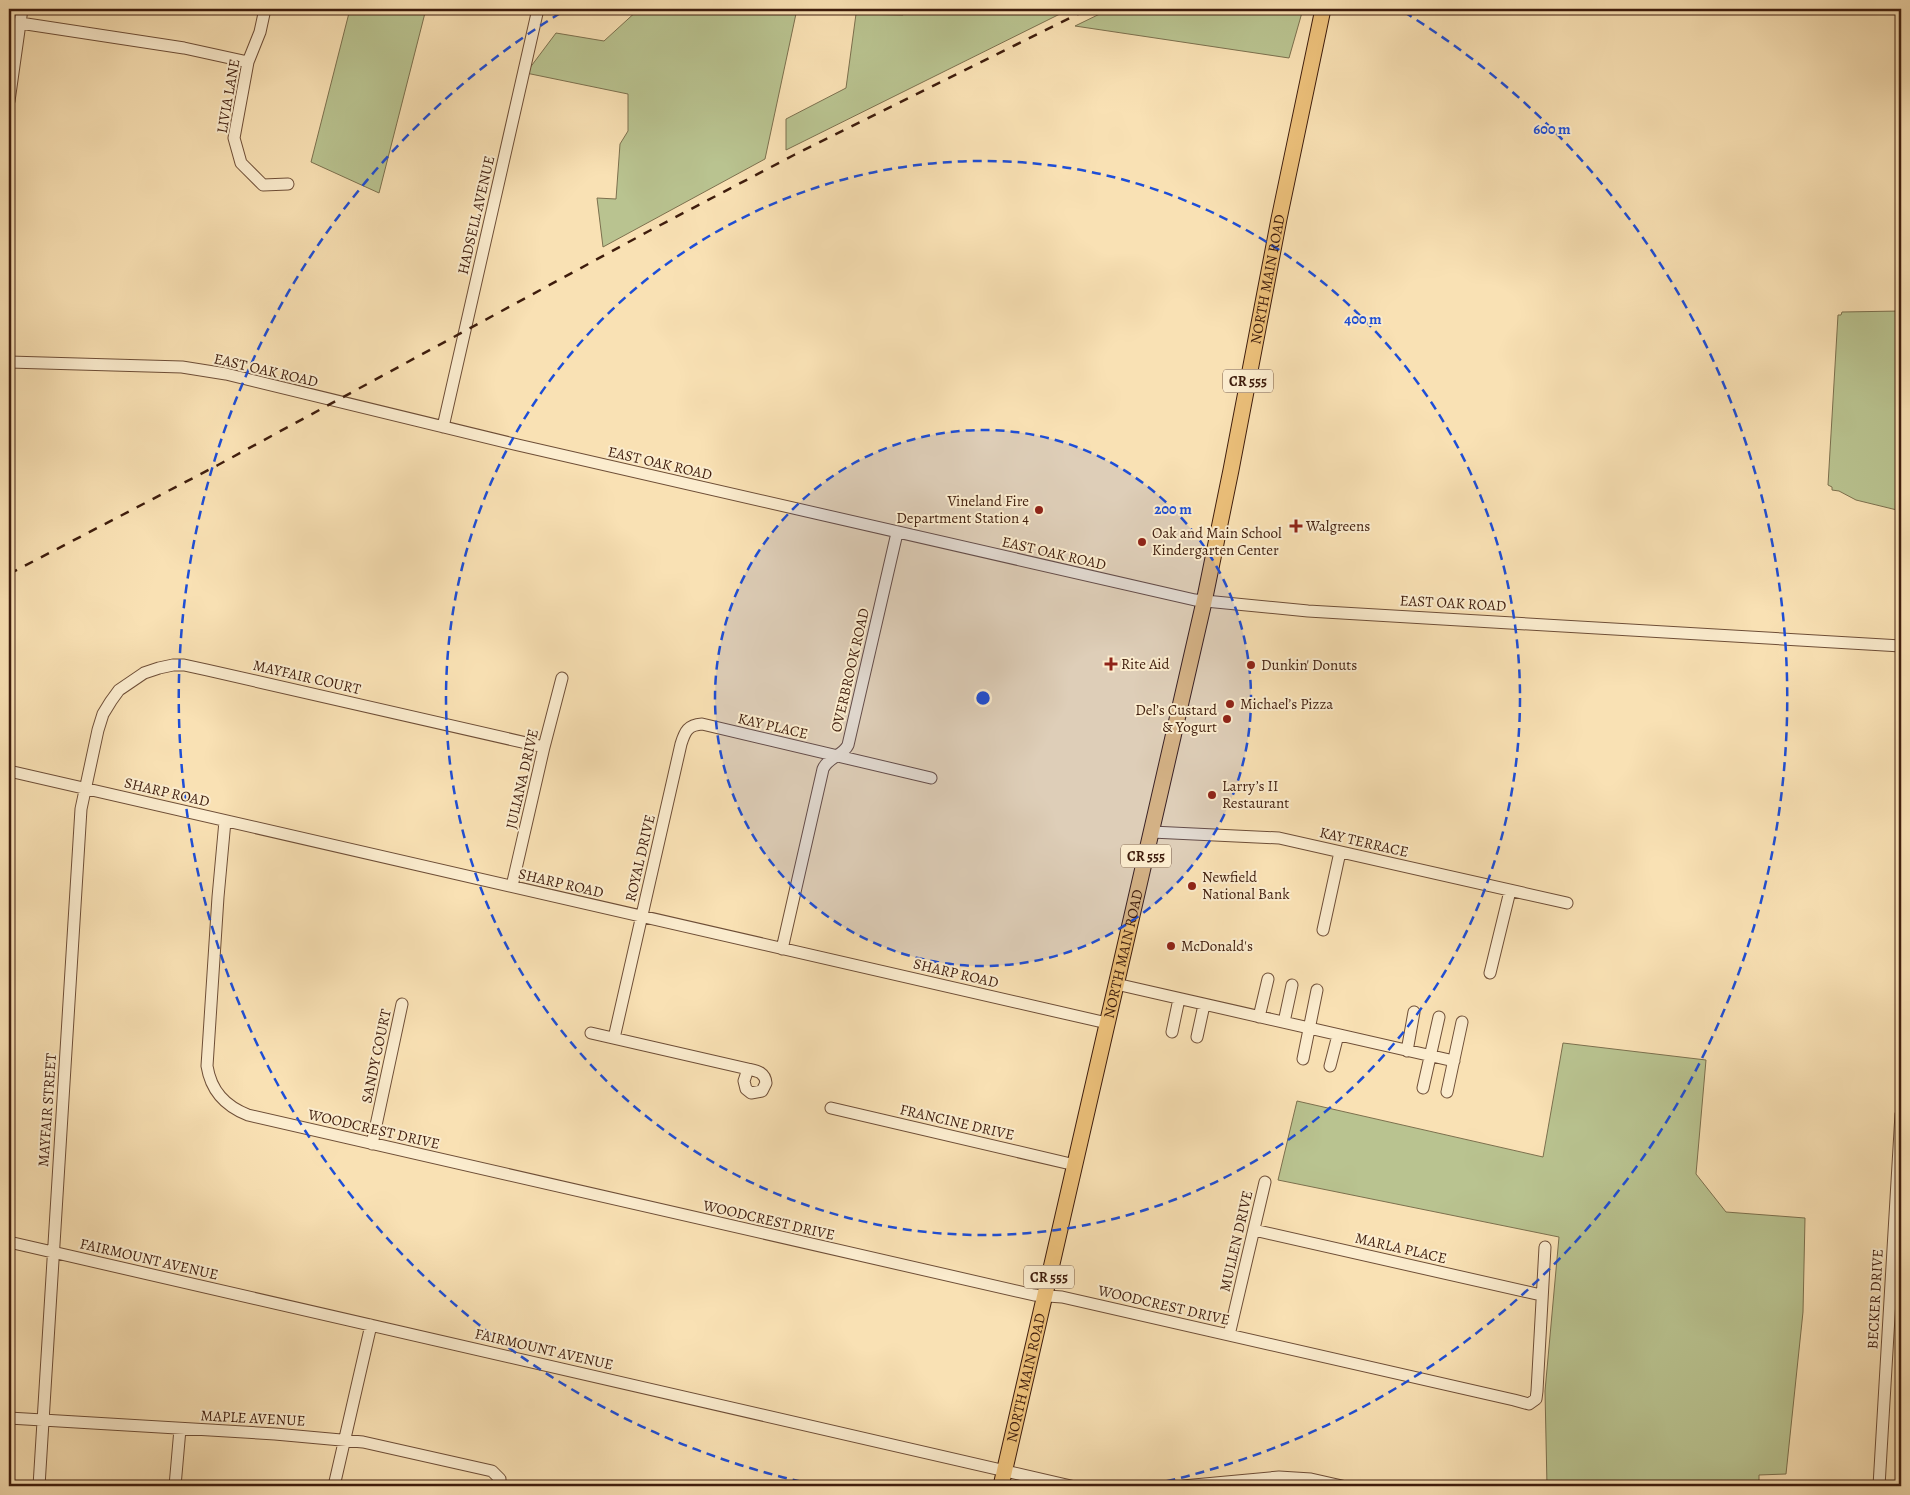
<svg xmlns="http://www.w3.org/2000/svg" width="1910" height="1495" viewBox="0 0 1910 1495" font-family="Alegreya,serif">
	<rect width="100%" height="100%" fill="#f9e1b4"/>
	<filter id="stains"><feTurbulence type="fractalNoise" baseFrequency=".004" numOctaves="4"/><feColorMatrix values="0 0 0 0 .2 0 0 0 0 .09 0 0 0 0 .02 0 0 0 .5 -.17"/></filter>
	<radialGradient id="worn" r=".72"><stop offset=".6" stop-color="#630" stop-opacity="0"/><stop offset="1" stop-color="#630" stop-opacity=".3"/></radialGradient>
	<path fill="#b9c390" stroke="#7c704e" d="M350,9H426L379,193L311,162Z
		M639,9H797L765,159L603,247L597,198L616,199L620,144L628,131V94L526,73L556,33L604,41Z
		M904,9H1070L786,150V119L846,88L856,14L903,15Z
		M1110,9H1303L1289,58L1075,26Z
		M1901,311V511L1856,500L1839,491L1832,490V487L1828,485L1838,315H1841L1842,312Z
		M1563,1043L1706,1060L1696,1174L1726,1212L1805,1218L1803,1312L1786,1474L1759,1475V1486H1547L1545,1391L1559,1237L1278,1180L1297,1101L1543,1157Z"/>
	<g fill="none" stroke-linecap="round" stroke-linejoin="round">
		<defs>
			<path id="minor" d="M265,9L260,32L248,62L234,138L241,163L263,185L288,184
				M20,23L184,48L248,62
				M9,101L22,9
				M9,362L182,367L226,374L518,445L1195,600L1308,611L1901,646
				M443,427L538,9
				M9,771L1107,1023
				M225,821L218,897L207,1066C211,1091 225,1106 248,1115L1034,1295L1062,1297L1514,1400L1529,1404L1536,1399L1537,1391L1545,1247
				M1152,832L1279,838L1567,903
				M512,886L544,747L562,678
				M1323,930L1340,852
				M782,949L823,769C828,757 843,756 848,745L897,533
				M1490,973L1510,891
				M1116,984L1454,1061
				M1259,1017L1268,979
				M1284,1022L1292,985
				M1172,1032L1179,999
				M591,1033L748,1069
				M1197,1037L1204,1005
				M614,1038L681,744C685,731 688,725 702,724L931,778
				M1407,1051L1414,1012
				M1303,1059L1317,990
				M1330,1066L1338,1035
				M748,1069C757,1071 765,1072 766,1083L762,1091L751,1093L746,1089L744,1081Z
				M1423,1088L1439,1017
				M1447,1092L1462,1022
				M831,1108L1075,1165
				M372,1144L402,1004
				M1254,1230L1541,1295
				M9,1242L1071,1486
				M1229,1335L1265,1182
				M9,1418L275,1434L363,1442L492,1471L500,1479V1486
				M39,1486L81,809L98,730L103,714L111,701L119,690L144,673L159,668L173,665H184L207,670L544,747
				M175,1486L180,1429
				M334,1486L371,1325
				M1183,1486L1279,1477L1311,1479L1342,1486
				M1879,1486L1901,1114"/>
			<g id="major">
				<path id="s1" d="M1001,1486L1204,602L1231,470L1279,219L1323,9"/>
			</g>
		</defs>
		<use href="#minor" stroke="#6e4e37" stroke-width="13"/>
		<use href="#major" stroke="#3f1d0d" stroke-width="17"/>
		<use href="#minor" stroke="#fbecce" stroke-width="11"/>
		<use href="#major" stroke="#ecc07a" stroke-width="15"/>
		<path stroke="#3f1d0d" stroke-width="2.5" stroke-dasharray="9 9" stroke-linecap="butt" d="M9,574L218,465L649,231L794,155L1088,9"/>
	</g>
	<circle cx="983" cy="698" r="268" fill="#1d4ed8" fill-opacity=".12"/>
	<g fill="none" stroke="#1d4ed8" stroke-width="2.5" stroke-dasharray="9 6">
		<circle cx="983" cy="698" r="268"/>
		<circle cx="983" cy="698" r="537"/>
		<path d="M816 1485A805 805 0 0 1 562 12M1404 12A805 805 0 0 1 1150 1485"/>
	</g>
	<g fill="#8f2418" stroke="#fbecce" stroke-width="2">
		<circle cx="1039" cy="510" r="5"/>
		<path d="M1293.5 518.5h5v5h5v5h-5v5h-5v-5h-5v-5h5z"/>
		<circle cx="1142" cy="542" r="5"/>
		<path d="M1108.5 656.5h5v5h5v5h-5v5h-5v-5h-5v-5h5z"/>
		<circle cx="1251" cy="665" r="5"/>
		<circle cx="1230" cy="704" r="5"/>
		<circle cx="1227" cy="719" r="5"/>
		<circle cx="1212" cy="795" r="5"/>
		<circle cx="1192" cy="886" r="5"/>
		<circle cx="1171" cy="946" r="5"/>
	</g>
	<g text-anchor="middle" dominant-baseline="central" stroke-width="4" stroke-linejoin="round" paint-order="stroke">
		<g fill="#fbecce" stroke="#775b47" stroke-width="1">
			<rect x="1223" y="369.5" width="50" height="23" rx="4"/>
			<rect x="1121" y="844.5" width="50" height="23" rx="4"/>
			<rect x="1024" y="1265.5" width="50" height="23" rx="4"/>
		</g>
		<g font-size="14" font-weight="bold" fill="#3f1d0d">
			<text x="1248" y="381">CR 555</text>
			<text x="1146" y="856">CR 555</text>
			<text x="1049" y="1277">CR 555</text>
		</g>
		<g font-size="15" fill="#3f1d0d" stroke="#fbecce">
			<text transform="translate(228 96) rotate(-80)">LIVIA LANE</text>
			<text transform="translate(476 215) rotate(-77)">HADSELL AVENUE</text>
			<text stroke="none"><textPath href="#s1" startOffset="1236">NORTH MAIN ROAD</textPath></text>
			<text transform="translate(266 370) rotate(13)">EAST OAK ROAD</text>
			<text transform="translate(660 463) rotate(13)">EAST OAK ROAD</text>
			<text transform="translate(1054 553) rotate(13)">EAST OAK ROAD</text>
			<text transform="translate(1453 603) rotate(3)">EAST OAK ROAD</text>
			<text transform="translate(850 670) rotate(-77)">OVERBROOK ROAD</text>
			<text transform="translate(307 677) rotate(13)">MAYFAIR COURT</text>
			<text transform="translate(773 726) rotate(13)">KAY PLACE</text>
			<text transform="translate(522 779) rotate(-77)">JULIANA DRIVE</text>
			<text transform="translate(167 792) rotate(13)">SHARP ROAD</text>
			<text transform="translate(1364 842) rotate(13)">KAY TERRACE</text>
			<text transform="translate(640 858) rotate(-77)">ROYAL DRIVE</text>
			<text transform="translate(561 883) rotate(13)">SHARP ROAD</text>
			<text stroke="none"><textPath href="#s1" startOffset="546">NORTH MAIN ROAD</textPath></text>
			<text transform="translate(956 973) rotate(13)">SHARP ROAD</text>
			<text transform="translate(376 1056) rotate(-78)">SANDY COURT</text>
			<text transform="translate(47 1110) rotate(-86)">MAYFAIR STREET</text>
			<text transform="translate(957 1122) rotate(13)">FRANCINE DRIVE</text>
			<text transform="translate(374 1129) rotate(13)">WOODCREST DRIVE</text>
			<text transform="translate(769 1220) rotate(13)">WOODCREST DRIVE</text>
			<text transform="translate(1236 1241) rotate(-77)">MULLEN DRIVE</text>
			<text transform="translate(1401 1248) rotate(13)">MARLA PLACE</text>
			<text transform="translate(149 1259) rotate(13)">FAIRMOUNT AVENUE</text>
			<text transform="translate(1875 1299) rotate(-87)">BECKER DRIVE</text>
			<text transform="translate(1164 1305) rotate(13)">WOODCREST DRIVE</text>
			<text transform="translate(544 1349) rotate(13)">FAIRMOUNT AVENUE</text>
			<text stroke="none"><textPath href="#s1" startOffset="111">NORTH MAIN ROAD</textPath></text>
			<text transform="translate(253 1418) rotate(3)">MAPLE AVENUE</text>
		</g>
		<g font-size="15" fill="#3f1d0d" stroke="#fbecce" text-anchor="start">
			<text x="1029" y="501" text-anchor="end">Vineland Fire<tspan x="1029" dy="17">Department Station 4</tspan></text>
			<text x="1306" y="526">Walgreens</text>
			<text x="1152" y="533">Oak and Main School<tspan x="1152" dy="17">Kindergarten Center</tspan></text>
			<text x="1121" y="664">Rite Aid</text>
			<text x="1261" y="665">Dunkin' Donuts</text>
			<text x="1240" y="704">Michael’s Pizza</text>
			<text x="1217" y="710" text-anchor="end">Del’s Custard<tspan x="1217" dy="17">&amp; Yogurt</tspan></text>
			<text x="1222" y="786">Larry’s II<tspan x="1222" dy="17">Restaurant</tspan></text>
			<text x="1202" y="877">Newfield<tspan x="1202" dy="17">National Bank</tspan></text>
			<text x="1181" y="946">McDonald's</text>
		</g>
	</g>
	<circle cx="983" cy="698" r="8" fill="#1d4ed8" stroke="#fbecce" stroke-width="2.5"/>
	<g font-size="15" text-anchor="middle" font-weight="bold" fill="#1d4ed8" stroke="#fbecce" stroke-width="4" stroke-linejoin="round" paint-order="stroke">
		<text x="1552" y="134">600 m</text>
		<text x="1363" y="324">400 m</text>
		<text x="1173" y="514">200 m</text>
	</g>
	<rect width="1910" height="1495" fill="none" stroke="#f9e1b4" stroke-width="30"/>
	<rect x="10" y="10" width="1890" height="1475" fill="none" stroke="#3f1d0d" stroke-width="2.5"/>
	<rect x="15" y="15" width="1880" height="1465" fill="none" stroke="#3f1d0d"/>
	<rect width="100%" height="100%" filter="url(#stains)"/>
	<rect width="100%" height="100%" fill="url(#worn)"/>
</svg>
